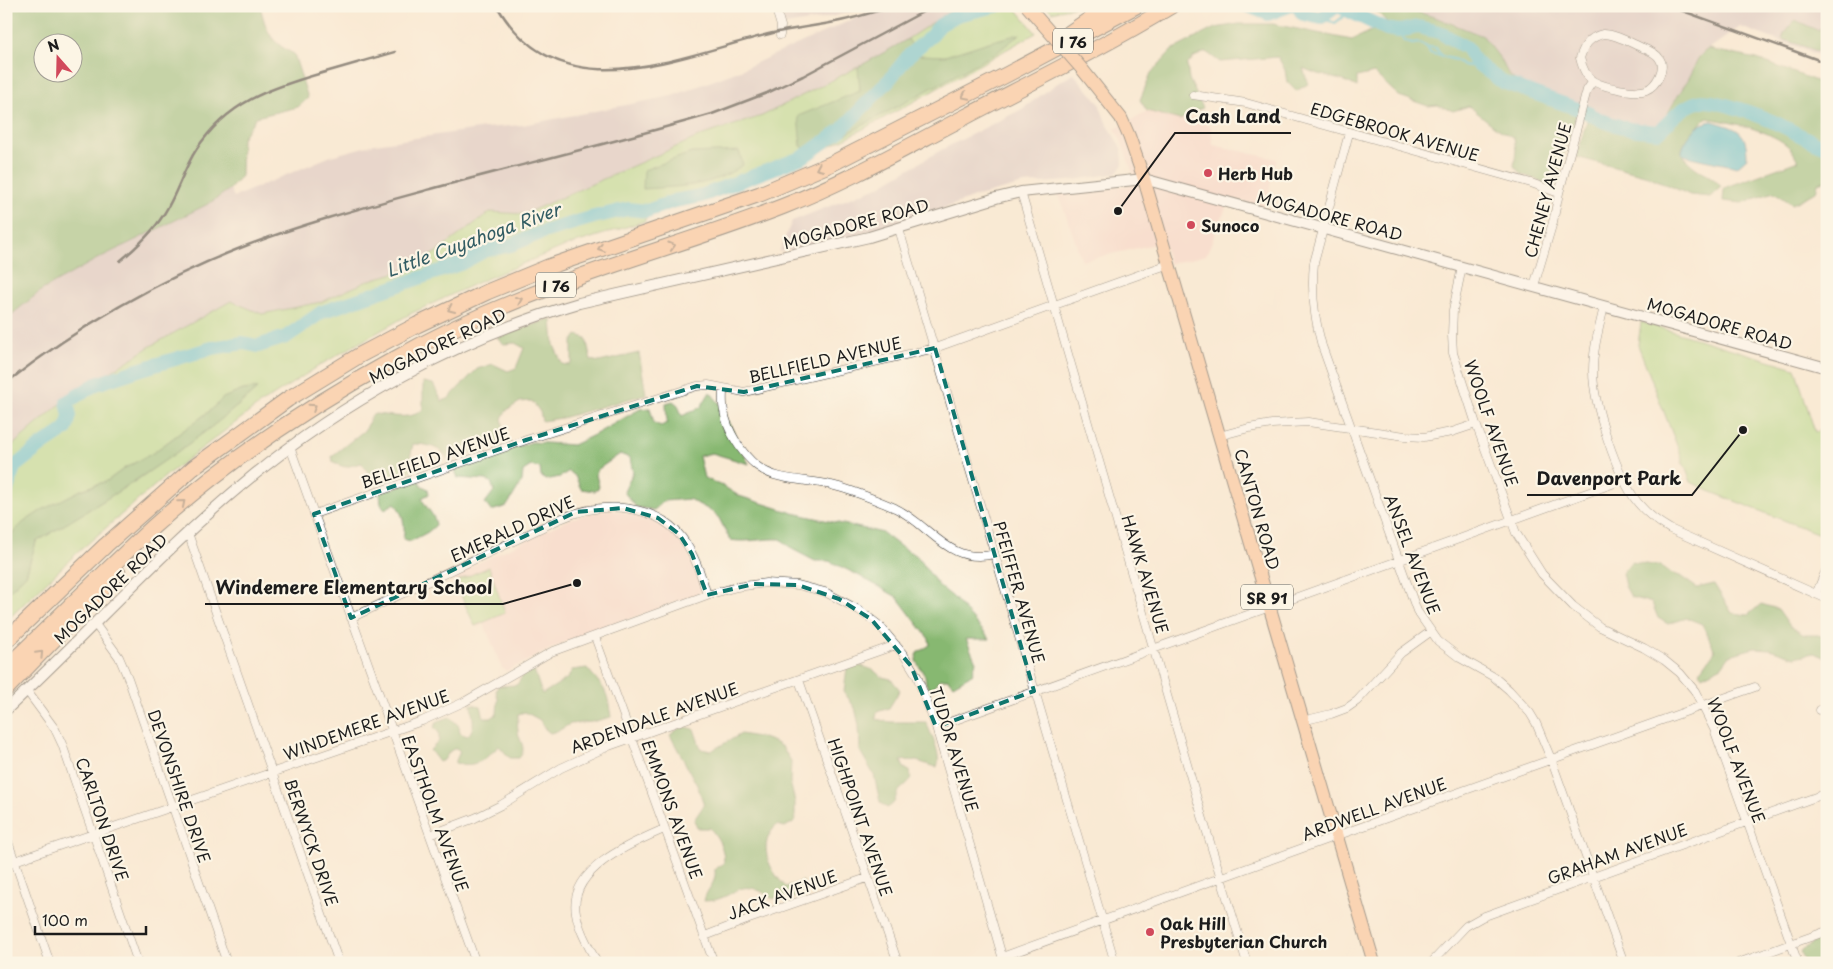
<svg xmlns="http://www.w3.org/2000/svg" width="1833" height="969" viewBox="0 0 1833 969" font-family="'Playpen Sans',sans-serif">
	<rect width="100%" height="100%" fill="#fcf5e5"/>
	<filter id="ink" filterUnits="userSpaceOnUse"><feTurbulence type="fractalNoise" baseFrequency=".02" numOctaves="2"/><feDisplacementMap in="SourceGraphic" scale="10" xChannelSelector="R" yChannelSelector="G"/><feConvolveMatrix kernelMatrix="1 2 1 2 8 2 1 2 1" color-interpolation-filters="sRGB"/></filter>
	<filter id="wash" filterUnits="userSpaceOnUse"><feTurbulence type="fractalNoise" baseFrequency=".0096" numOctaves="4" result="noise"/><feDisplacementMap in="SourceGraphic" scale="20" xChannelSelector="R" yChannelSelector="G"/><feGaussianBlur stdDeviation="1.12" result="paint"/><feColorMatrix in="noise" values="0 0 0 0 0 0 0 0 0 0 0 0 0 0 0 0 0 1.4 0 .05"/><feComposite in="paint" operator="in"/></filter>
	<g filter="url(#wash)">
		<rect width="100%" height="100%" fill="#f9ead4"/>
		<path fill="#f7d1c7" d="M1147,111L1180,120L1186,116L1211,127L1213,145L1277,159L1265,207L1230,198L1206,255L1169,264L1163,242L1082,261L1057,190L1137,185L1121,141L1115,129Z
			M609,510L637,515L661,525L678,539L690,557L702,593L567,641L507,671L502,668L484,624L478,627L452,576L563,522L585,514Z"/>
		<path fill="#d2bfc0" d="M778,6H875L822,19L785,25Z
			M882,6H958L889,51L762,116L703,135L524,214L490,212L435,253L401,271L370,280L321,302L262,314L231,301L58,406L6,451V319L42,290L97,259L210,203L230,189L234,197L331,156L375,144L485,128L523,125L672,96L736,72Z
			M1398,6H1827V58L1740,27L1699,56L1690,76L1668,110L1658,132L1629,129L1603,121L1578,109L1528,91L1509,75L1499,57L1483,36L1437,18Z
			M1074,74L1099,103L1105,120L1122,150L1123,164L1117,173L1068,181L1024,184L977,196L940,210L864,233L779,252L792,221L878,187L941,150L1022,109L1059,82Z"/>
		<path fill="#aad783" stroke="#637a50" d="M958,6H1014L1036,33C953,79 871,128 785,168C741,188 692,202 646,216L645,221L563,247L481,281L410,314L322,364L260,404L168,474L77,553L6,621V594L26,575L36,542L137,480L206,431L240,404L257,388L223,398L211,410L153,453L125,468L107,481L81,490L24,522L6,539V451L58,406L149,347L231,301L262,314L321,302L370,280L401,271L435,253L490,212L524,214L703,135L762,116L889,51Z
			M1046,6H1077L1052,12Z
			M1641,322L1795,368L1815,432L1827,429V537L1709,491L1691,482L1684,464L1682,463L1683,461L1638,345Z
			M489,567L505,613L475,626L455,582Z"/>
		<path fill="#87b871" stroke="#526a46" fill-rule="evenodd" d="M6,6H260C267,32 269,41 294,54L308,98L298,107L256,117L242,138L241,176L230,189L210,203L97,259L42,290L6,319ZM72,42V72H42V42Z
			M1371,6H1398L1437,18L1483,36L1499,57L1509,75L1528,91L1578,109L1559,173L1551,185L1521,174L1514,166L1516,150L1514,138L1495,127L1469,106L1453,111L1438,105L1428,106L1399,96L1374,73L1357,77V87C1340,77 1321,77 1303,68L1308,84L1296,91L1287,82L1285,70L1278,57L1220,62L1206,52L1194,57L1187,65L1189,79L1203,108L1195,111L1180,120L1147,111L1140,100L1151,73L1172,50L1215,28L1239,24H1273L1352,40L1388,23Z
			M1795,20L1817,30L1827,25V54L1782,39L1785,32Z
			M1020,34L996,53L812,153L801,146L798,116L860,91L858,67L908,39L918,55L945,56L992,41Z
			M1708,49L1757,59L1827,85V180L1818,183L1816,192L1792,204L1774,192L1742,203L1723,201L1724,188L1798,161C1796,157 1793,151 1790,148C1772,130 1730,122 1706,118C1699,125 1683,141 1682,150C1681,157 1694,167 1699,170C1707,175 1715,178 1721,187L1710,197L1690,195L1648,176L1576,157L1589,114C1611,125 1633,129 1658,132C1667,112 1678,96 1689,78C1697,64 1694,59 1708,49Z
			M739,151L743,165C709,188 682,186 643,189L644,170L691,153Z
			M546,320H552L554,345L562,364L569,365L572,363V342L577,335L586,338L591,360L599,362L639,353L646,394L562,418L542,421L540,412L532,401L520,402L507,410L502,418L504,431L498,444L448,460C442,447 426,444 413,444L410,458L416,468L405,475L375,484L362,463L345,467L333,463L332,456L366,429L371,416L375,414C390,415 412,421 423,409V382L433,384L442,401L448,399L477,369L493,364L508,371L516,368L524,348L515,343L504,344L497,338C514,331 530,327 546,320Z
			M258,388C192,448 112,496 36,542L26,575L6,594V539L24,522L42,510L81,490L107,481L125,468L153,453L211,410L223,398L243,390Z
			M710,392L720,404L749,464L712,453L699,456L704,478L723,486L739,496L793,513L883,533L901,547L917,556L938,585L953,597L990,639H966L976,662L972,674L953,685L948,679H940L930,690L926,684L925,676L916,661L917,653L930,645L929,639L897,597L856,574L829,561H815L792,549L781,539C764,538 747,543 730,540L719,518L711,511L689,499L664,501L654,510L636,507L624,492L633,472L630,458L620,454L597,470L596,475L599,487L595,491L581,489L575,476L569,471L560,477L545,480L541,476L540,468L531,466L523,471L522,481L507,506L491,511L485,503L494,491L491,482L486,480L458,478L455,470L464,465L532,442L573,445L594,435L640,409L650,408L654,423L661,426L667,423L666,403L673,401L678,405L682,416L701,407Z
			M419,480L421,485L428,489L429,494L422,498C425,508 435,514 436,525L428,532L411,541L403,539C406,526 403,513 395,503L385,509L381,504L380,493Z
			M1631,562L1661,566L1670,573L1680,576L1697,588L1714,584L1732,613L1748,615L1761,604L1778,609L1790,626L1804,635H1818L1827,638V658L1814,653L1795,657L1770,649L1754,648L1730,655L1722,666L1702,676L1700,672L1715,651L1702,624L1687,618L1668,624L1658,618L1652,603L1631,597L1625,586L1622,573Z
			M862,666L873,670L882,677L891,679L900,690L889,708L877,712L876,719L890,722H926C931,735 942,754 937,767C923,764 915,758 901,761L904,768L908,770L912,778C908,783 903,787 899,791C893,799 898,802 887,808L880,802L874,775L860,751L859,725L855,708L844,692L847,667Z
			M587,668C605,690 607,688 611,717L592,722L570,724L558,731L550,733L544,728L540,720L525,712L518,714C518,720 517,726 518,731C519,742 528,748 519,758H510L499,746C484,760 477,768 455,763L460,751L456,748L450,751L444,760L439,762L430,750L439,741V733L434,727L438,721L450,717L459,726L460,733L467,736C477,728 472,716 471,704L481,706L484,718H491L497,714L498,699L496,691L498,686L517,685L524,673L534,670L542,694L568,678L572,670Z
			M686,727L694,729L701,749L711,751L741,734L763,738L774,742L782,747L791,761L790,782L795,802V821L785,827L777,825C756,844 769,870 786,887L803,881L806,892L793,898L780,896L773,899C736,872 738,901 704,901C706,888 717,885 715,869L724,863C724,848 719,839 710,828H697L694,820L704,805L698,787L670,735L678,729Z
			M1819,939L1827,953V963H1804L1800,951Z"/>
		<path fill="#52bdce" stroke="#376c75" d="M1712,121C1737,129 1747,129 1747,158L1737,167C1726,164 1689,158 1682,154C1681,145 1693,130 1700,125C1704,123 1708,122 1712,121Z"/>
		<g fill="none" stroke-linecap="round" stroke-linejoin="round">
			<path stroke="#52bdce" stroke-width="2.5" d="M1321,18L1335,23L1349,12
				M1399,31L1403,40L1412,44L1419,43L1427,47L1436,48L1441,56L1456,60L1463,65L1469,66L1475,62
				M1427,47L1430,53L1439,55"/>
			<path stroke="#52bdce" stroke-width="14" d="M1248,6L1268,14L1289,6
				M1297,6L1303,14L1321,18L1337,6
				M1338,6L1386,29L1399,31L1418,27L1439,32L1467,48L1475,62L1502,82L1584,111L1603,121L1629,129L1658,132C1670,121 1681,107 1698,102C1712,97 1767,118 1782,126C1797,133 1811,142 1827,147
				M6,493L14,467L42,445L66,429L70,416L67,402L96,384L138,370L212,348L243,343L258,346L286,337L322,312L460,264L484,251L511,245L543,232L594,217L628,209L647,211L674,201L701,196L803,157L841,130L889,80L909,55L930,37L940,25L957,15L996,6"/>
		</g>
	</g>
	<g filter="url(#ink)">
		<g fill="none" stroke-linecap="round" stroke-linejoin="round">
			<defs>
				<path id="minor" d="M775,6L781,26L780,35
					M1603,34C1616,34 1631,43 1643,48C1648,50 1656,53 1659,58C1667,68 1656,86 1646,90C1636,94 1603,87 1593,81C1586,77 1582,66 1580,58C1584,45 1590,37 1603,34Z
					M1193,95L1246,103L1531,183L1559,193
					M1349,133L1314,263C1311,292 1314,318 1322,346L1417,611L1438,641L1460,658L1494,677L1509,690L1530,713L1536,723L1551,759L1624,963
					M1021,192L1202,816L1247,963
					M899,229L1115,963
					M1462,267L1453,310L1452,335L1453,353L1476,424L1516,533L1542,574L1573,606L1600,627L1644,648L1664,660L1680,673L1695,691L1714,729L1798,963
					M1534,286L1553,222L1559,193L1587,90L1593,81
					M1604,307C1599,328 1593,349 1593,371C1593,404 1617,477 1638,503C1647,514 1658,522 1670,529L1827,599
					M723,389C723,396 722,404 724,411C727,431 742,454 757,466C777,482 808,479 831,485C853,490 874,499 895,508C931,525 949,566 994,554
					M1219,436L1249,428L1272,424L1308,422L1405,436L1424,437L1452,432L1476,424
					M290,447L476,963
					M314,514L526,440L697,386L708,385L744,392L935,348L1169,264
					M188,533L339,963
					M1816,594L1827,568
					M351,618L560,519C602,501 660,501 687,545C697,561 702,578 707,595
					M95,624L119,657L128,678L227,963
					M595,637L714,963
					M799,680L898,963
					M27,691L55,729L62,744L138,963
					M1820,710L1827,713
					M1302,721L1331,714L1347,708L1357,701L1401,653L1430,632
					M936,727L1623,480
					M430,835L475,818L501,805L561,768L609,746L896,645
					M6,836L50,963
					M6,864L422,721L464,702L551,652L707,595L737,587L766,583L798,585L825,592L859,610L880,626L904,655L917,676L936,727L1004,963
					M705,936L749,919L867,878
					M1002,957L1336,836L1755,687
					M597,963C589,947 579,931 576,913C568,869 632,843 664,829
					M1431,963L1466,926L1482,917L1827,793
					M1738,963L1827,931"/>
				<path id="tertiary" d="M6,710C86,635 160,553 244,483C342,402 458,338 579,303L869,237L996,198L1021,192L1144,179L1827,368"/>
				<path id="primary" d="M1082,69L1121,118L1129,136L1144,179L1374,963"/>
				<path id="motorway" d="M1068,34L1109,6
					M6,641L106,545L193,468L288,399L360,355L417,325L487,292L548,267L760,194L833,163L1008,74L1136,6
					M6,668C55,621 103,573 153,527C226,462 307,407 393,360C446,330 502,305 560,284C634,256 710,235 784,206C848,181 907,147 967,116C1036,80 1105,46 1171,6
					M6,689L118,573"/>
			</defs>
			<use href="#minor" stroke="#3d3b38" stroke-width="9"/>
			<use href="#tertiary" stroke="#3d3b38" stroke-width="12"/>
			<use href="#primary" stroke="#3d3b38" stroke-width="14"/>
			<use href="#motorway" stroke="#3d3b38" stroke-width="17"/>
			<use href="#minor" stroke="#fff" stroke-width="8"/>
			<use href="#tertiary" stroke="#fff" stroke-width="10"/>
			<use href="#primary" stroke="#fbbb8d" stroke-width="12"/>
			<use href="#motorway" stroke="#fbbb8d" stroke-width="15"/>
			<path stroke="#1c1c1c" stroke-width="2.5" d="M497,6C560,115 680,55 773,33C795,28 818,26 840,21C858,17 877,11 895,6
				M1669,6L1827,63
				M1688,8L1717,9L1734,6
				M120,261C137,247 152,233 164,214C177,194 183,170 196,150C227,102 270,88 322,73C346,66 370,59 395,52
				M6,383C79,326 162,278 248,245C308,222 369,206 431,189C524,164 619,141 712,114L767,93L803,76L934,6"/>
			<defs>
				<path id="primary-bridge" d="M1027,6L1082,69"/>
			</defs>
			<use href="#primary-bridge" stroke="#3d3b38" stroke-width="14" stroke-linecap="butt"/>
			<use href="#primary-bridge" stroke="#fbbb8d" stroke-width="12"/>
		</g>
		<defs><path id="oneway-chevron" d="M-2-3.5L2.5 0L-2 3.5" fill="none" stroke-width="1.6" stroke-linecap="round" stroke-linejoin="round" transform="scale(1.25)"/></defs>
		<g stroke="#8c6c54">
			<use href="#oneway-chevron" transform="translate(965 96) rotate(154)"/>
			<use href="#oneway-chevron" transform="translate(819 168) rotate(156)"/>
			<use href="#oneway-chevron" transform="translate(672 246) rotate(-17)"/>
			<use href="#oneway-chevron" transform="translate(601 248) rotate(162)"/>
			<use href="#oneway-chevron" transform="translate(519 300) rotate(-23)"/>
			<use href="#oneway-chevron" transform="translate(451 309) rotate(155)"/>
			<use href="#oneway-chevron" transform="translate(313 407) rotate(-33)"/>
			<use href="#oneway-chevron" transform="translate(182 503) rotate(-40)"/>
			<use href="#oneway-chevron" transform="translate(40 654) rotate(-46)"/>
		</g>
	</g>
	<path d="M0 0H1833V969H0ZM935,348L1034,691L936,727L911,666L871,619L839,599L798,585L754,584L707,595L692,554L679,534L658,518L623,508L576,512L351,618L314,514L526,440L697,386L744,392Z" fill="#f9ead4" fill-opacity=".55" fill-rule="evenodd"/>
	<path fill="none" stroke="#0f766e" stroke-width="4" stroke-dasharray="10 6" stroke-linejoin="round" d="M935,348L1034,691L936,727L911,666L871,619L839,599L798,585L754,584L707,595L692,554L679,534L658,518L623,508L576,512L351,618L314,514L526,440L697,386L744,392Z"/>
	<g fill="#d1495b" stroke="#fcf5e5" stroke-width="2">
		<circle cx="1208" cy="173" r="5"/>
		<circle cx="1191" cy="225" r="5"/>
		<circle cx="1150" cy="932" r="5"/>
	</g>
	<g text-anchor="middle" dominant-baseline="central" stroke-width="4.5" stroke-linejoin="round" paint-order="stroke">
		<g fill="#fcf5e5" stroke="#5f5d58" stroke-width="1">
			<rect x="1053" y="28.5" width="40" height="25" rx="4"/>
			<rect x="536" y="272.5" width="40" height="25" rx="4"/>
			<rect x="1241" y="584.5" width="52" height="25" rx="4"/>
		</g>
		<g font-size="15" font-weight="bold" fill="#1c1c1c">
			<text x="1073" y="41">I 76</text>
			<text x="556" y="285">I 76</text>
			<text x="1267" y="597">SR 91</text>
		</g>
		<g font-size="16" fill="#1c1c1c" stroke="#fcf5e5">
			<text transform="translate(1395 131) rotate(16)">EDGEBROOK AVENUE</text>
			<text transform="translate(1547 190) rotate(-75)">CHENEY AVENUE</text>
			<text transform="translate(1330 215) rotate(15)">MOGADORE ROAD</text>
			<text transform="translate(856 223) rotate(-15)">MOGADORE ROAD</text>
			<text transform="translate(1720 323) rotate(16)">MOGADORE ROAD</text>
			<text transform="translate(437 345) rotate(-26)">MOGADORE ROAD</text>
			<text transform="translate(825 359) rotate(-13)">BELLFIELD AVENUE</text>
			<text transform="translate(1492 423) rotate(71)">WOOLF AVENUE</text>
			<text transform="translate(435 457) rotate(-19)">BELLFIELD AVENUE</text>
			<text transform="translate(1258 509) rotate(74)">CANTON ROAD</text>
			<text transform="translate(512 528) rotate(-25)">EMERALD DRIVE</text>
			<text transform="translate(1413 554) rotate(69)">ANSEL AVENUE</text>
			<text transform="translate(1146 574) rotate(73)">HAWK AVENUE</text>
			<text transform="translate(110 588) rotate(-44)">MOGADORE ROAD</text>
			<text transform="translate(1020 592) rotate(74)">PFEIFFER AVENUE</text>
			<text transform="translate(654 717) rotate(-20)">ARDENDALE AVENUE</text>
			<text transform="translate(366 724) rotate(-20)">WINDEMERE AVENUE</text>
			<text transform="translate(955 749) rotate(73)">TUDOR AVENUE</text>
			<text transform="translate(1737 760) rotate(69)">WOOLF AVENUE</text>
			<text transform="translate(180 786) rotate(71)">DEVONSHIRE DRIVE</text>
			<text transform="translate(1374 808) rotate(-20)">ARDWELL AVENUE</text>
			<text transform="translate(673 809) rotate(70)">EMMONS AVENUE</text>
			<text transform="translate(436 813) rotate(70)">EASTHOLM AVENUE</text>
			<text transform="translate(861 817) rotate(71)">HIGHPOINT AVENUE</text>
			<text transform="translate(103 819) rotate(71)">CARLTON DRIVE</text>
			<text transform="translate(312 842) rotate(71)">BERWYCK DRIVE</text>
			<text transform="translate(1617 853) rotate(-20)">GRAHAM AVENUE</text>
			<text transform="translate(782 894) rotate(-20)">JACK AVENUE</text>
		</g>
		<g font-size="16" font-weight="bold" fill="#1c1c1c" stroke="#fcf5e5" text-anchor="start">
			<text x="1218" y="173">Herb Hub</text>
			<text x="1201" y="225">Sunoco</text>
			<text x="1160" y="923">Oak Hill<tspan x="1160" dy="18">Presbyterian Church</tspan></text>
		</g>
		<g font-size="18" font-style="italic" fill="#325c63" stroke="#fcf5e5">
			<text transform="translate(473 239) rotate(-20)">Little Cuyahoga River</text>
		</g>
	</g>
	<path fill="none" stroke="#1c1c1c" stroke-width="2" d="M1118 211L1175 133H1291M1743 430L1692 495H1527M577 583L503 604H205"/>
	<g fill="#1c1c1c" stroke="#fcf5e5" stroke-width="2">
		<circle cx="1118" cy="211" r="5"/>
		<circle cx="1743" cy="430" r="5"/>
		<circle cx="577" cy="583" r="5"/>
	</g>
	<g font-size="18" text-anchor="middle" font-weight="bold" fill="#1c1c1c" stroke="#fcf5e5" stroke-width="4.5" stroke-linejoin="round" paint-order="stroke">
		<text x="1233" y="123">Cash Land</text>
		<text x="1609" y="485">Davenport Park</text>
		<text x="354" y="594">Windemere Elementary School</text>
	</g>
	<rect width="1833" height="969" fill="none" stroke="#fcf5e5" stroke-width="25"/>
	<g transform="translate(58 58) rotate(340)"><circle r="24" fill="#fcf5e5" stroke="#a29e95"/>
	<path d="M0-4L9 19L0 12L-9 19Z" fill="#d1495b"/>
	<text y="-8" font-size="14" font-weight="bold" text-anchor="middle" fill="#1c1c1c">N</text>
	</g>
	<path d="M35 926v8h111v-8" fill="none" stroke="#1c1c1c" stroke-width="2.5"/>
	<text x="42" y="926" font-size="15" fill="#1c1c1c" stroke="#fcf5e5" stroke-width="4" paint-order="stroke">100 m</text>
</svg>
